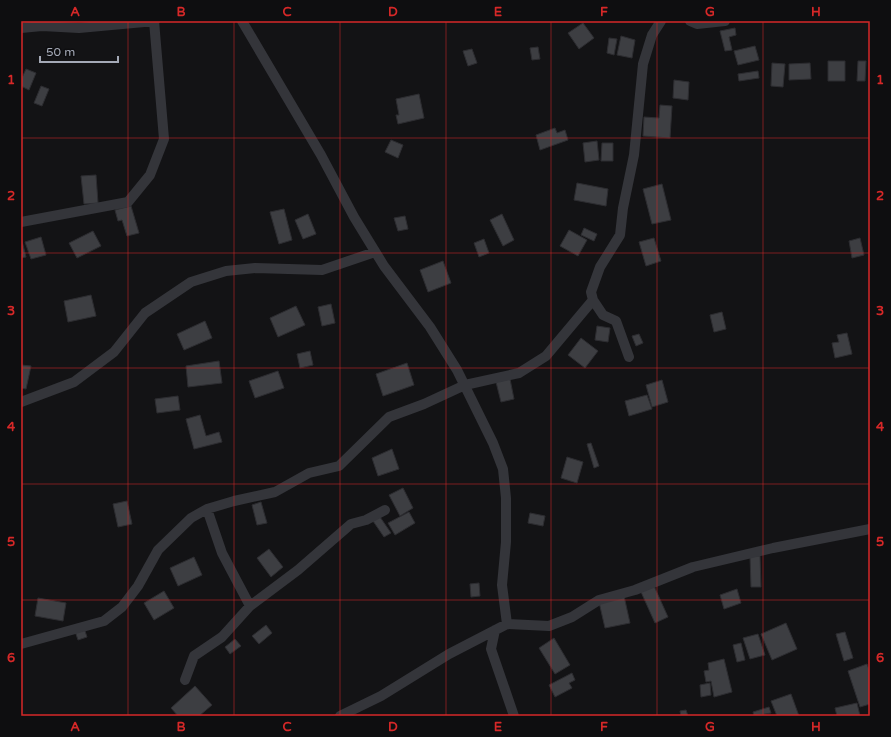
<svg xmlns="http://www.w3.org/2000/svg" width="891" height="737" viewBox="0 0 891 737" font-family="'Varela Round',sans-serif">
	<rect width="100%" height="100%" fill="#131315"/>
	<path fill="#3d3e42" stroke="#2d2d31" d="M583,23L594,38L579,49L568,33Z
		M735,28L736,35L729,37L732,50L725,51L720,31Z
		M621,36L635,40L632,58L617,55Z
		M609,38L617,39L614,55L607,53Z
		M755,46L759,60L738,65L734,51Z
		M538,47L540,59L532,60L530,48Z
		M472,49L477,63L468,66L463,51Z
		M828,61H845V81H828Z
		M858,61H866L865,81H857Z
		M772,63L785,64L783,87L771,86Z
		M810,63L811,79L789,80V64Z
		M26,69L36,73L29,90L21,86V80Z
		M758,71L759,78L739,81L738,74Z
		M674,80L689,82L688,100L673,98Z
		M41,86L49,89L42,106L34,103Z
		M419,94L424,118L398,124L396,115H399L396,99Z
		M660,105L672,106L670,138L643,136L644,117L659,118Z
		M555,128L557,133L565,130L568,140L540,150L536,135Z
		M391,140L403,145L398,158L385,152Z
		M597,141L599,160L585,162L583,143Z
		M602,143H613V161H601Z
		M96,175L98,203L84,204L81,176Z
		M577,183L608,189L606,206L574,200Z
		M662,184L671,220L652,224L643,189Z
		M131,206L139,233L127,236L122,220L118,221L115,210Z
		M284,209L292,240L279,244L270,212Z
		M308,214L316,234L303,239L295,220Z
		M502,214L514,240L503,246L490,220Z
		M405,216L408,229L398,231L394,218Z
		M584,228L597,234L594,241L581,235Z
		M569,230L587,240L578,256L560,246Z
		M93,231L101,246L77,258L69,243Z
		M21,237L26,257L21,258Z
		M41,237L46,255L31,259L25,242Z
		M654,238L661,261L646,266L639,242Z
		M860,238L864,255L852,258L849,241Z
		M484,239L489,253L479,257L474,243Z
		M443,261L451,283L428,292L420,270Z
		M91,295L96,316L68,322L64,301Z
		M331,304L335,323L322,326L318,307Z
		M296,306L305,325L278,337L270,318Z
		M722,312L726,329L714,332L710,315Z
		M205,321L212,338L184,350L177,334Z
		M597,326L610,328L608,342L595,340Z
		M847,333L852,354L835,358L832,343L839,342L837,335Z
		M639,334L643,343L636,346L632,336Z
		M581,338L598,351L585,368L568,355Z
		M310,351L313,365L300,368L297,354Z
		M219,361L222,383L188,387L186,366Z
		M407,363L414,385L383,396L376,374Z
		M21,365L31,366L26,389L21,388Z
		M278,371L284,388L255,398L249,381Z
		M510,379L514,399L501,402L496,382Z
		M662,380L668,402L652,407L646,385Z
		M647,395L652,409L629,416L625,401Z
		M178,396L180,410L157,413L155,399Z
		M200,415L206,436L219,432L222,442L194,449L186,419Z
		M591,443L599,466L594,468L587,444Z
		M392,449L399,469L378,476L372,458Z
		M567,457L583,462L577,483L561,478Z
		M403,488L413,508L400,516L389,495Z
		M127,501L132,524L118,527L113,504Z
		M261,502L267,523L257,525L252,505Z
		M409,512L415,523L395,535L388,523Z
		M530,513L545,516L543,526L528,523Z
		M380,517L391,533L384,537L373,521Z
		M269,549L283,567L271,577L257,558Z
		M750,556H760L761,587H751Z
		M194,557L202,575L178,586L170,568Z
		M479,583L480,596L471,597L470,584Z
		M654,586L668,617L655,623L641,592Z
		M737,589L741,603L724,609L720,595Z
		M164,591L174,608L154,620L144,603Z
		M624,596L630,623L605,628L599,602Z
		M38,598L66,603L63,621L35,616Z
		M786,623L797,649L772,660L761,634Z
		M266,625L272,633L259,644L252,636Z
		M84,628L87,637L78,640L75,631Z
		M845,632L853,658L844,661L836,634Z
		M758,634L765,655L750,659L743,638Z
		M554,638L570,665L555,674L539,648Z
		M235,639L241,646L230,654L225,647Z
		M741,643L745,660L737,662L733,645Z
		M724,659L732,692L714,697L711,681L706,682L704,671L709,670L708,663Z
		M867,664L870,672V704L860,707L848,671Z
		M572,673L575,680L569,683L572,688L555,697L549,685Z
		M710,683L711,695L701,697L700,685Z
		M195,686L212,705L199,716H178L171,708Z
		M791,694L799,716H777L771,701Z
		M857,703L860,716H837L835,708Z
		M769,707L771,713L754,716L753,712Z
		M686,710L688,716H681L680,711Z"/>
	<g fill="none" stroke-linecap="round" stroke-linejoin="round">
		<path stroke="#34353a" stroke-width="10" d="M242,21L321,155L354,217L384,266L430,327L457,370L493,443L503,469L506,498V542L502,585L507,624
			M690,21L697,24L725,21
			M21,28L42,26L79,28L155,21
			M21,222L128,202L150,175L164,139L154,21
			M629,357L616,321L603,315L593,300L591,292L600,267L620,235L623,208L634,155L643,64L652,35L661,21
			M21,402L74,382L114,352L145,313L191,282L226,271L255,268L322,270L375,252
			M207,509L222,553L250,606
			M495,630L491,649L514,716
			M21,644L104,621L122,607L138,586L158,550L191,518L207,509L234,501L275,492L309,473L339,466L389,417L424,404L465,385L519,373L546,356L593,300
			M185,680L194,656L222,637L250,606L298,570L351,524L366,520L385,510
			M340,716L381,696L449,654L507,624L549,626L572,617L599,600L635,590L693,567L773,548L870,529"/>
	</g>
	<path fill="none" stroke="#d62828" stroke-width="1" stroke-opacity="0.55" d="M128,21V716M234,21V716M340,21V716M446,21V716M551,21V716M657,21V716M763,21V716M21,138H870M21,253H870M21,368H870M21,484H870M21,600H870"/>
	<rect width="891" height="737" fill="none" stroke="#0e0e10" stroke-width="44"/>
	<path d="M40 56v6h78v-6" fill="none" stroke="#a4a9b6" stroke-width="2"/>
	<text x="46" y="56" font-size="12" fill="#a4a9b6" stroke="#0e0e10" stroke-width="3" paint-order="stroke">50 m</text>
	<rect x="22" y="22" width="847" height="693" fill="none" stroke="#d62828" stroke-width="1.5"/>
	<g font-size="13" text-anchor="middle" font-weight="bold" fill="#d62828">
		<text x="75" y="16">A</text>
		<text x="181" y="16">B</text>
		<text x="287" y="16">C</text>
		<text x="393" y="16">D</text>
		<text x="498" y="16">E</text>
		<text x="604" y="16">F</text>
		<text x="710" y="16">G</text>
		<text x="816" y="16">H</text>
		<text x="11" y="84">1</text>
		<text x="880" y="84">1</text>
		<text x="11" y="200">2</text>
		<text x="880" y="200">2</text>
		<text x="11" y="315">3</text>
		<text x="880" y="315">3</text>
		<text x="11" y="431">4</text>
		<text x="880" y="431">4</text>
		<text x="11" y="546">5</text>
		<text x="880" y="546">5</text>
		<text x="11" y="662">6</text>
		<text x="880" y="662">6</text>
		<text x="75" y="731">A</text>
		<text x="181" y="731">B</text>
		<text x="287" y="731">C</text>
		<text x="393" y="731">D</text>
		<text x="498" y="731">E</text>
		<text x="604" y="731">F</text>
		<text x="710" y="731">G</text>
		<text x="816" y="731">H</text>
	</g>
</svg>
